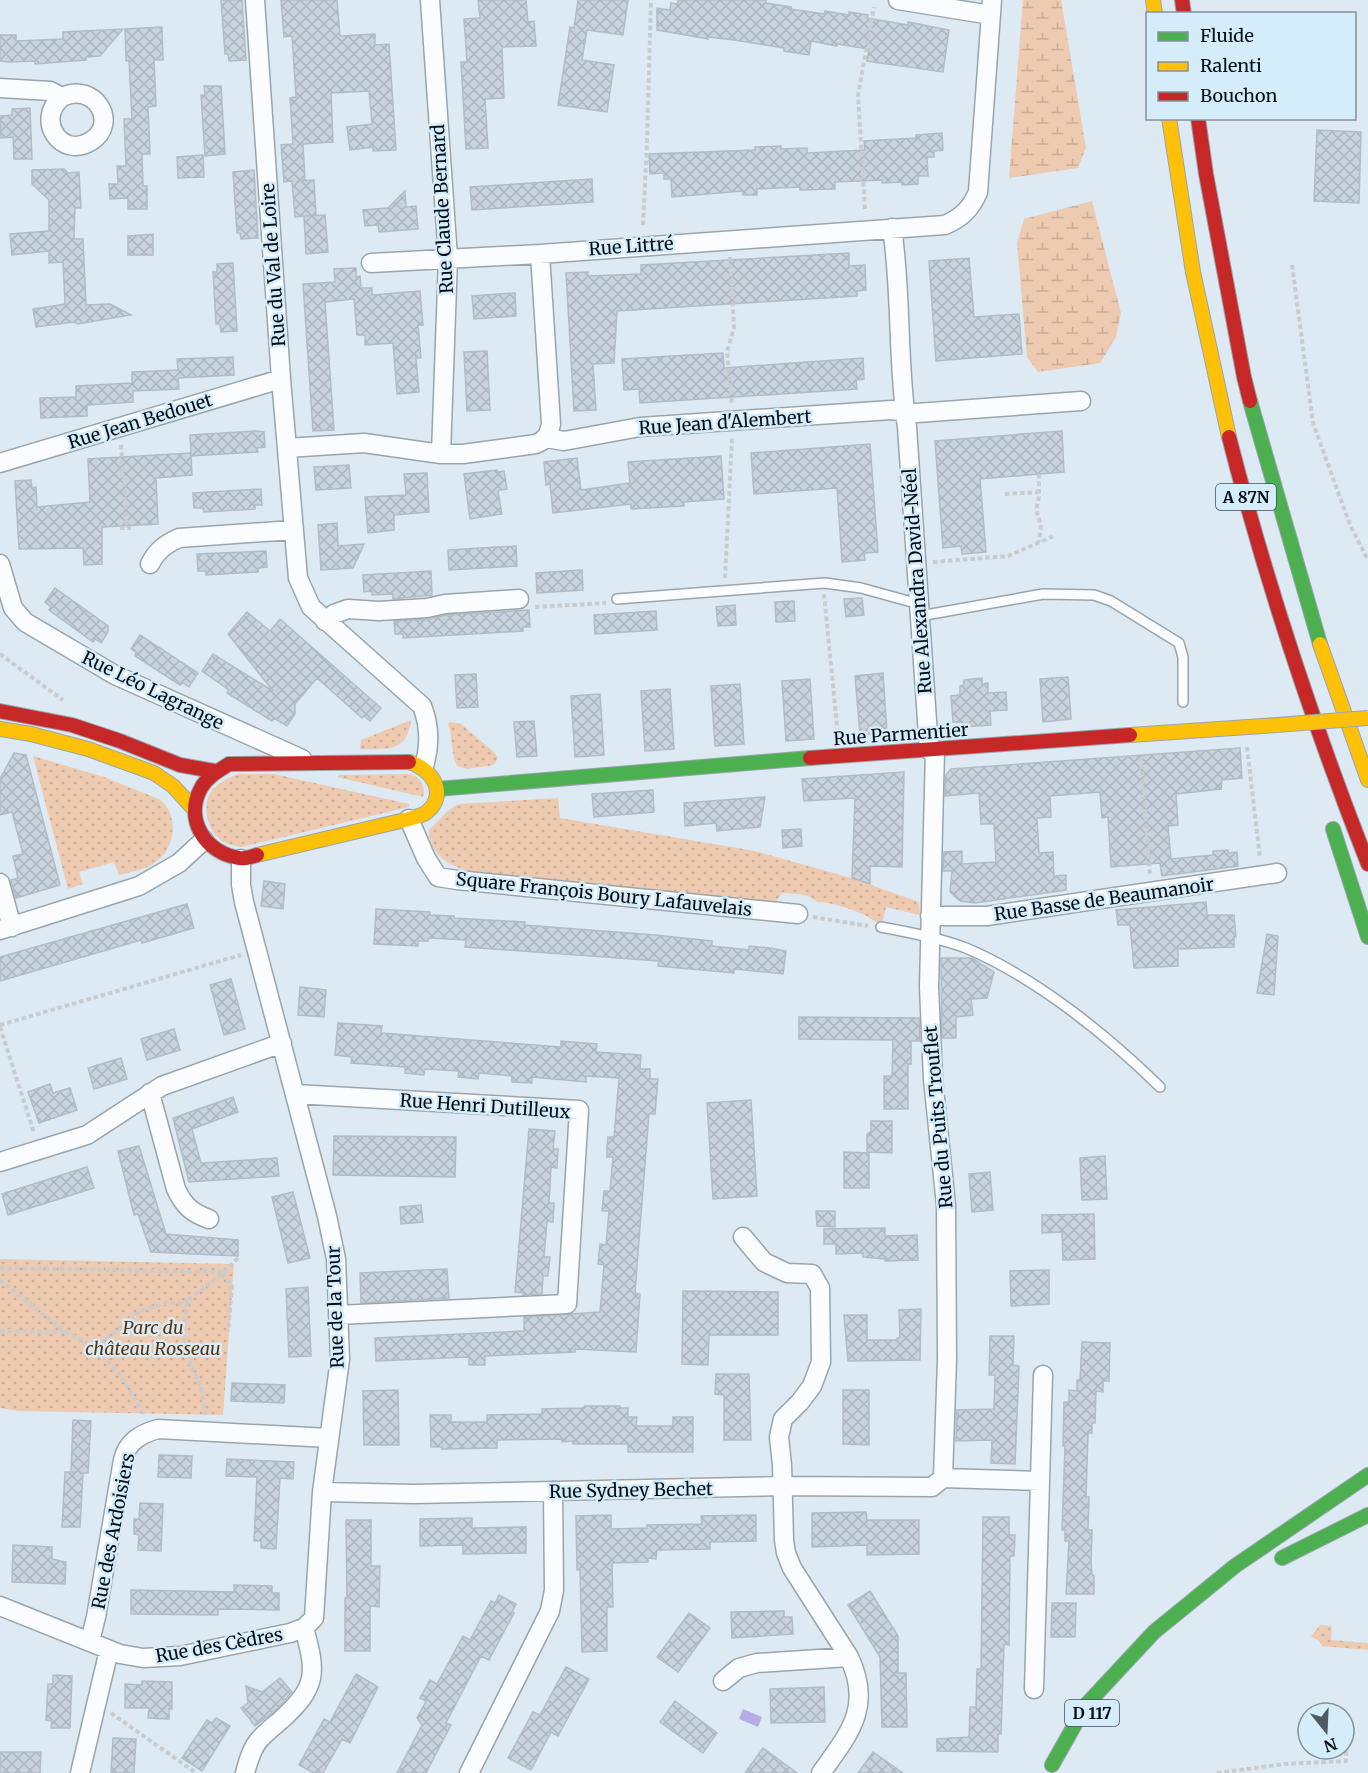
<svg xmlns="http://www.w3.org/2000/svg" width="1368" height="1773" viewBox="0 0 1368 1773" font-family="Merriweather,serif">
	<defs>
		<pattern id="grass-dots" width="8" height="8" patternUnits="userSpaceOnUse" patternTransform="scale(1.5)"><rect width="8" height="8" fill="#edcab0"/><path d="M2 2h.1M6 6h.1" fill="none" stroke="#caac97" stroke-width="1.8" stroke-linecap="round"/></pattern>
		<pattern id="wetland-marsh" width="20" height="14" patternUnits="userSpaceOnUse" patternTransform="scale(1.5)"><rect width="20" height="14" fill="#edcab0"/><path d="M1 5h8M5 5V1M11 12h8M15 12V8" fill="none" stroke="#caac97"/></pattern>
		<pattern id="water-ripples" width="26" height="14" patternUnits="userSpaceOnUse" patternTransform="scale(1.5)"><rect width="26" height="14" fill="#b7ace6"/><path d="M2 4q2-2 4 0t4 0M15 11q2-2 4 0t4 0" fill="none" stroke="#9c93c5"/></pattern>
		<pattern id="building-cross-hatch" width="8" height="8" patternUnits="userSpaceOnUse" patternTransform="scale(1.5)"><rect width="8" height="8" fill="#c9d3de"/><path d="M0 0l8 8M0 8l8-8" fill="none" stroke="#abb4be"/></pattern>
	</defs>
	<rect width="100%" height="100%" fill="#ddeaf3"/>
	<path fill="url(#grass-dots)" d="M411,720C407,753 387,749 360,749L361,740Z
		M450,722L461,724L495,753L498,758L494,765L467,769L457,766C451,753 453,738 448,724Z
		M33,756L104,777L159,799C180,815 176,849 154,863C144,870 131,872 119,875L114,862L79,872L83,884L68,889Z
		M239,774H274L409,804V807L241,847C236,846 228,844 223,842C208,833 201,806 211,792C218,783 229,777 239,774Z
		M410,774C420,778 426,785 423,797L337,777L339,775Z
		M558,798L560,818L755,851L851,878L919,902L920,915L886,907L882,924C874,922 871,918 865,915C851,909 832,902 817,902C808,893 795,894 782,893L776,902L740,900L472,872C450,866 430,856 429,830L448,811L458,804Z
		M0,1259L234,1264L223,1415L19,1411L0,1408Z
		M1320,1625L1332,1626L1331,1640L1368,1643V1650L1322,1646L1318,1640L1311,1637Z"/>
	<path fill="url(#wetland-marsh)" d="M1023,0H1061L1086,148L1078,168L1009,178Z
		M1092,201L1121,313L1116,337L1100,363L1038,372L1027,357L1017,243L1024,219Z"/>
	<path fill="url(#water-ripples)" d="M743,1709L762,1717L758,1727L739,1719Z"/>
	<path fill="url(#building-cross-hatch)" stroke="#b2bcc6" stroke-width="1.5" d="M221,0H242L246,60L229,61L228,54H225Z
		M281,0H337L340,36L375,34V45L389,44L396,150L373,151V147L350,150L347,127L372,124L369,91L331,93L333,142L303,144L305,180L297,181L314,180L316,215L295,217L292,181L284,182L281,145L293,144L290,98L296,97L292,36L284,37Z
		M478,0H526L528,22L534,21L536,46L502,47L504,98L485,99L488,148L466,149L461,62H467L464,19L480,18Z
		M578,0H628L623,35L587,30L582,60L614,65L607,112L558,105L570,27L574,28Z
		M678,0H766V3L791,7V9L824,14L825,11L849,15V12L868,15L867,18L908,25V22L949,30L943,72L867,61L869,49L837,44V46L811,41L809,55L784,51V48L734,40L709,37L708,39L657,30V8L670,10L671,3L678,4Z
		M162,27L163,60H154L156,106L148,107L150,154H142L143,186H147V209H128V198L110,199L109,184H118L117,166H126L124,119H132L129,61H126L125,29Z
		M123,29L100,56L86,57V60L35,64V61L8,62L0,61V35H16V41L63,39V32Z
		M204,86H221L225,154L205,156L201,95H205Z
		M30,108L32,159H14L13,137L1,138L0,116L12,115V109Z
		M1317,130L1361,132L1359,203L1314,201Z
		M942,133L943,150L934,151V157H927L928,176H918V184L902,185V182L882,183V180L835,182V189L800,190V187L757,189V195H743V191L672,197L671,179H664V173L650,174L649,154L755,150V147L781,146V149L807,148V153L865,150L864,141L916,138V135Z
		M203,155L204,177L178,178L177,157Z
		M64,169L68,173L79,172L81,208H75L74,239H83L86,305L110,304L131,315L78,324L74,322L36,327L33,309L65,304L63,262L49,263V251L12,255L10,234L49,231V200L32,184V170Z
		M254,170L258,238L241,239L240,233H237L233,172Z
		M592,179L593,202L472,210L470,187Z
		M405,191L406,207L416,206L418,229L379,232L378,225L365,226L363,210L388,208Z
		M325,215L328,252L306,254L304,216Z
		M153,234V255H128V236Z
		M849,253V266L865,265L866,290L857,291V296L617,311L614,363L593,364L596,410L574,411L566,273L588,272V276L641,274V265Z
		M969,258L974,317L1019,314L1022,354L936,361L929,261Z
		M233,263L237,331L221,332L220,324H216L213,272H217V264Z
		M356,268V277L360,276L361,288H372V295L420,291L423,325H418L421,358H416L419,392L397,394L393,343L365,345V335H357L354,299L325,302L334,430L313,431L303,284L335,282L334,269Z
		M515,293L516,316L474,319L472,296Z
		M487,351L490,410L467,411L464,352Z
		M723,353L724,368L863,358L864,379L856,380L857,389L640,403L639,389L624,390L622,359Z
		M233,357L234,375L178,378L179,389L133,391V402L87,405V416L41,418L40,398L76,397V386L132,383V372L178,370L177,359Z
		M256,431L264,432L265,447L257,448L258,452L191,456L190,435Z
		M1062,431L1064,472L980,479L986,552L962,554L961,546L943,548L935,441Z
		M870,444L878,552L864,553L865,560L842,562L837,488L754,494L751,453Z
		M191,453L192,475L156,478L158,524L102,527V564L84,565L83,548L19,549L15,481L31,480L32,488L36,487L37,507L90,502L88,459Z
		M721,456L724,499L684,502V506L631,509V504L553,513L550,484L546,485L544,462L577,458L581,490L630,483L628,462Z
		M349,465L351,488L316,490L314,467Z
		M497,470V472L504,471L507,489L500,490L498,492L502,514L470,519L464,474Z
		M427,473L429,512L394,515V530L368,533L365,497L406,495L404,474Z
		M261,489L262,505H255V509L204,512L203,508H194L193,493Z
		M337,523L338,546L364,544L353,568L321,570L318,525Z
		M516,546L517,566L449,570L448,550Z
		M266,551L267,567L259,568L258,572L206,575V571H198L197,554Z
		M582,570L583,590L537,593L536,573Z
		M431,571L432,595L393,599V594L372,595V591L364,592L363,575Z
		M55,588L108,626V632L101,643L95,639L93,642L49,610L51,607L45,602Z
		M862,598L864,615L846,617L844,599Z
		M794,601L795,621L776,622L775,602Z
		M735,605L736,625L718,626L716,607Z
		M529,610L530,627H523V631L403,638V634H395L394,621L428,619L447,615Z
		M656,611L657,630L595,634L594,615Z
		M247,612L270,631L280,619L381,708L370,721L364,716L362,718L317,678L295,704V714L287,726L274,718L272,721L227,693L229,690L202,671L213,654L273,691L228,634Z
		M140,635L198,673L189,687L183,683L180,685L135,656L136,652L131,649Z
		M883,673L887,733L860,735L855,676Z
		M476,674L478,707L457,708L455,675Z
		M1068,677L1071,719L1043,722L1040,679Z
		M982,678V684L988,683V693L1006,692L1007,710L990,711L991,725L963,727L962,722H953L951,696L960,695V686L964,685V680Z
		M810,679L814,739L786,741L782,681Z
		M740,684L744,744L715,746L711,686Z
		M670,689L674,749L645,751L641,691Z
		M600,694L604,755L575,757L571,696Z
		M534,721L537,756L517,757L514,722Z
		M1240,748L1242,778L1222,780L1221,789L1176,794L1178,825L1168,826L1171,859L1213,855V851L1228,850V853L1237,852L1238,866L1162,876L1160,863L1111,867L1108,817L1102,818L1100,792L1050,796L1051,817L1037,818L1039,853L1053,852L1054,876L1066,875V890L975,903L960,901L950,892L952,871H943L944,852L962,851V864L996,862L994,824H981L979,793L945,796L946,775L951,769Z
		M14,753L26,755L60,885L16,898L11,880L18,878L13,856L23,854L12,812L0,815V779Z
		M904,772L902,867L870,866V884L852,878L855,798L804,801L802,779Z
		M653,790L654,812L594,817L592,794Z
		M765,797L760,827L717,831L716,823L685,826L684,803Z
		M801,829L802,846L783,848L782,830Z
		M264,881L285,884L283,909L261,906Z
		M1206,902L1207,915H1234L1236,937H1234V947L1178,949V966L1134,968L1130,925H1118L1116,910Z
		M187,904L194,928L142,943L141,940L0,981V957Z
		M376,909L430,912V915L454,916V918L525,922L524,925L655,935L712,941V946L749,950V946L770,948L786,951L783,974L734,969V973L658,966L659,961L465,947L466,940L429,938L428,941H418V946L374,944Z
		M1267,934L1278,936L1274,995L1257,993Z
		M941,958H972L994,972L987,998L971,999L973,1015L956,1017V1038H942Z
		M231,979L245,1029L224,1035L210,985Z
		M300,987L326,990L324,1017L298,1015Z
		M799,1017L919,1018L920,1041H911V1064H908V1109H884V1076H892L893,1040L799,1039Z
		M338,1023L382,1026L381,1033L561,1047V1041L597,1044L596,1052L641,1055L640,1069H650V1079H658L655,1114H649L639,1240L635,1293L640,1294L636,1352L575,1349V1352L485,1356V1365H469V1357L376,1361L375,1338L524,1331V1317L600,1312L604,1265L598,1264L600,1244L606,1245L609,1211H602L604,1191H610L613,1157H607V1147L608,1137H614L619,1078L586,1076V1082L532,1077V1083L512,1082V1076L479,1073L478,1079L458,1077L459,1071L425,1069L424,1075L414,1074L405,1073V1067L351,1063L352,1057L335,1055Z
		M174,1029L180,1050L147,1060L141,1039Z
		M121,1058L127,1079L94,1089L88,1068Z
		M50,1084L53,1093L70,1088L77,1110L39,1123L28,1092Z
		M233,1097L238,1112L192,1129L201,1163L277,1158L279,1176L189,1182L173,1118Z
		M751,1100L757,1196L713,1199L707,1103Z
		M871,1121H892V1153L867,1152V1134L871,1131Z
		M529,1129L555,1131L553,1149H558L557,1168L551,1167L549,1203H554L553,1222L547,1221L544,1257H550L548,1276H543L542,1294L523,1295V1293L515,1292Z
		M334,1136L456,1137L455,1177L333,1175Z
		M139,1146L166,1234L238,1240V1256L151,1252L138,1214L134,1215L118,1151Z
		M844,1152L869,1153V1188H844Z
		M1105,1156L1107,1199L1082,1200L1080,1158Z
		M87,1167L94,1188L8,1215L2,1194Z
		M990,1172L993,1210L972,1212L969,1174Z
		M293,1192L310,1258L288,1263L272,1197Z
		M421,1205L423,1222L401,1224L400,1207Z
		M816,1211H835V1227L817,1226Z
		M1094,1214L1095,1259L1063,1260L1062,1232L1042,1233V1215Z
		M885,1228V1236L917,1235L918,1260L885,1261V1259L863,1257V1253L836,1254V1244H824V1229Z
		M447,1269L449,1298L361,1303L360,1273Z
		M1049,1270V1304L1011,1306L1010,1271Z
		M308,1287L311,1356L289,1357L286,1289Z
		M683,1291L778,1292V1335H709L708,1365L682,1364Z
		M921,1309L920,1360L848,1361L844,1315H867V1340H897V1338H900L899,1310Z
		M990,1336H1014L1013,1365L1019,1366L1015,1464L991,1463L992,1440L956,1441L957,1410L994,1409L995,1375H989Z
		M1082,1342L1110,1343L1109,1381H1103V1392L1096,1391L1095,1423H1092V1433H1088L1086,1497H1089L1088,1530H1092L1091,1562L1092,1574L1094,1576V1594H1066L1069,1541H1065V1530H1062L1065,1446H1063L1064,1402H1069V1390L1077,1391V1380H1080Z
		M716,1374H749L751,1440H724V1395L715,1394Z
		M232,1383L285,1385L284,1403L231,1401Z
		M398,1390L399,1445H364L363,1391Z
		M843,1390H869V1445L843,1444Z
		M585,1406H620V1408H628V1417H637L636,1426H673V1417H693V1452H628V1444H573V1441L562,1442V1439L497,1440V1448L442,1449V1447H431L430,1415H451V1422H487V1415L542,1414V1409L582,1408Z
		M73,1420L91,1421L88,1473H83L80,1527H62L65,1472H74H71Z
		M159,1455L192,1456L191,1478L158,1477Z
		M227,1459L294,1462L293,1479L280,1478L276,1549L261,1548V1541H254L257,1477L226,1476Z
		M140,1503L163,1504L161,1551L138,1550L139,1535L134,1534V1519H139Z
		M866,1512L867,1520H919V1554L867,1555V1545L812,1547V1513Z
		M611,1515V1529L647,1528V1525L702,1524L701,1516L756,1515V1541L710,1542V1549L657,1550L656,1559L648,1558V1562L612,1563L613,1607H607V1651L582,1652L580,1570H577L576,1516Z
		M983,1517H1009V1535H1015L1014,1556H1010L1009,1645L1004,1644L1001,1734H998V1752L937,1751V1739L969,1737L970,1707H976L977,1669H981Z
		M472,1518V1528L526,1527V1553L463,1554V1545L420,1546V1519Z
		M346,1520H371V1566H380L379,1607L370,1606V1651H345V1598H347Z
		M13,1545L52,1547V1559L66,1562L65,1584L12,1582Z
		M234,1585L272,1586V1593H279V1610L218,1609V1615L131,1614V1590L234,1592Z
		M870,1591L898,1636V1673H906L907,1727H882L880,1657L848,1605Z
		M499,1595L516,1604L512,1612L514,1613L489,1660L481,1656L446,1723L451,1725L426,1773H397L422,1725L417,1718L426,1701L420,1698L430,1680L437,1684L463,1636L470,1640L491,1601L495,1603Z
		M1052,1603H1076L1075,1637H1051Z
		M784,1611V1617H792L793,1634L732,1638L731,1612Z
		M689,1613L710,1628L678,1672L657,1657Z
		M566,1667L589,1679L558,1736L551,1732L531,1770L508,1758L533,1712L540,1715Z
		M356,1674L378,1687L350,1743L342,1739L323,1773H314L299,1765L324,1719L330,1722Z
		M53,1675L72,1676L70,1728H51L52,1721L46,1720L48,1684H53Z
		M280,1678L292,1692L277,1709L255,1726L241,1708L248,1703L246,1686L262,1692Z
		M142,1681L172,1682V1709H169V1719L148,1718L149,1708H125V1684L142,1685Z
		M824,1687L825,1722L771,1723L770,1689Z
		M675,1701L717,1733L703,1753L660,1722Z
		M216,1718L230,1726L202,1771L182,1758L207,1720L212,1723Z
		M113,1738L136,1739L134,1773H111Z
		M763,1748L797,1773H745Z
		M0,1752H41L40,1773H0Z
		M873,1752L903,1773H858Z"/>
	<g fill="none" stroke-linecap="round" stroke-linejoin="round">
		<defs>
			<path id="lane" d="M617,599L825,583L861,588L919,604
				M920,616L1043,594L1094,595L1111,601L1179,643L1183,657V702
				M881,927C908,932 940,938 966,948C1035,977 1107,1035 1160,1087"/>
			<path id="street" d="M255,0L281,379L298,578L311,607L422,706C430,726 430,746 424,766
				M430,0L448,258L441,454
				M898,0L991,15
				M0,88L50,91L62,97C94,81 120,123 91,141C62,160 34,120 62,97
				M892,228C902,294 897,361 907,427L929,750
				M371,263L540,254L945,225C961,218 971,209 978,192L992,0
				M546,438L564,441L640,427L891,410L917,413L1081,401
				M287,448L364,443L441,454H463L536,444C546,440 549,434 551,424L540,254
				M0,463L281,379
				M0,564L13,608L25,622L115,675L302,759
				M150,564C157,550 166,544 179,538L293,530
				M325,621L334,614L348,609L379,611L427,608L445,604L519,599
				M409,819L426,858L438,877L457,880L798,914
				M0,883L12,927
				M930,916H987L1277,873
				M0,930L139,886L179,863L204,840
				M150,1093L176,1189C184,1206 192,1213 209,1219
				M295,1094L579,1110L567,1304L338,1315
				M0,1162L87,1135L162,1086L282,1043
				M743,1237L764,1262L787,1273L812,1274L820,1288L821,1362L812,1386L800,1402L783,1419L779,1437L782,1465L784,1540L786,1553L792,1568L849,1657C873,1707 849,1734 821,1773
				M943,1478L1040,1481L1043,1375
				M322,1492L414,1494L782,1486L932,1487L943,1478L947,1359L946,1205L933,1079L929,987L935,750
				M0,1606L120,1654L143,1658L180,1656L290,1633L304,1628L314,1618L322,1492L340,1359L336,1259L327,1216L244,902L241,885V859
				M90,1641L96,1617L123,1460C127,1442 140,1434 158,1429L329,1438
				M723,1681L739,1668L757,1663L849,1657
				M1034,1689L1040,1481
				M80,1773L109,1650
				M245,1773C248,1762 252,1747 260,1739C266,1732 274,1726 281,1720C317,1687 317,1674 304,1628
				M469,1773L550,1611L554,1590L553,1491"/>
			<path id="fast" d="M1250,401L1320,644
				M437,789L810,758
				M1333,829L1368,937
				M1282,1558L1368,1515
				M1052,1765L1086,1705L1154,1632L1235,1566L1368,1475"/>
			<path id="slow" d="M1153,0L1155,14
				M1169,118L1193,272L1229,437
				M1320,644L1368,780
				M0,729L31,734L88,749L154,773L173,786L194,809
				M1130,735L1263,726
				M257,855L409,819C415,817 422,816 427,812C449,793 431,768 409,762"/>
			<path id="jam" d="M1182,0L1184,14
				M1198,118L1206,174L1244,377L1250,401
				M1229,437C1266,582 1313,724 1368,864
				M0,711L72,725L120,741L180,765L214,771
				M810,758L1130,735
				M257,855C251,857 244,859 239,858C205,853 184,819 201,788C207,777 218,771 229,764L409,762"/>
		</defs>
		<use href="#lane" stroke="#99a5ae" stroke-width="12"/>
		<use href="#street" stroke="#99a5ae" stroke-width="21"/>
		<use href="#fast" stroke="#99a5ae" stroke-width="16"/>
		<use href="#slow" stroke="#99a5ae" stroke-width="16"/>
		<use href="#jam" stroke="#99a5ae" stroke-width="16"/>
		<path stroke="#c9ccce" stroke-width="4" stroke-dasharray="4.5 3" stroke-linecap="butt" d="M865,209L858,95L874,7
			M643,225L647,143L651,0
			M730,257L734,328L727,351L732,404
			M1292,265L1313,423L1350,525L1368,560
			M121,445L127,528
			M1039,474V497L1036,510L1041,525L1039,542
			M1005,494L1039,492
			M120,528H131
			M933,562L1008,556L1056,535
			M725,578L732,438
			M824,594L838,736
			M535,607L606,603
			M0,654L63,700
			M1247,747L1260,858
			M1141,757L1150,875
			M813,917L868,926
			M0,1025L241,955
			M0,1027L34,1133
			M0,1268L223,1272
			M222,1274L232,1286L228,1332
			M0,1280L63,1330L95,1348L120,1375L144,1414
			M0,1331L65,1332
			M95,1348L140,1311L166,1303H183L187,1300
			M203,1413H205L201,1387L187,1357L183,1336L188,1300L222,1274L238,1258
			M111,1713L196,1773
			M1217,1773L1285,1764L1346,1761L1348,1712"/>
		<use href="#lane" stroke="#fafcfd" stroke-width="9"/>
		<use href="#street" stroke="#fafcfd" stroke-width="18"/>
		<use href="#fast" stroke="#4caf50" stroke-width="14"/>
		<use href="#slow" stroke="#ffc107" stroke-width="14"/>
		<use href="#jam" stroke="#c62828" stroke-width="14"/>
		<defs>
			<path id="slow-bridge" d="M1263,726L1368,718"/>
		</defs>
		<use href="#slow-bridge" stroke="#99a5ae" stroke-width="16" stroke-linecap="butt"/>
		<use href="#slow-bridge" stroke="#ffc107" stroke-width="14"/>
	</g>
	<g text-anchor="middle" dominant-baseline="central" stroke-width="5" stroke-linejoin="round" paint-order="stroke">
		<g fill="#d5ecfb" stroke="#42515b" stroke-width="1.5">
			<rect x="1216" y="484" width="60" height="26" rx="4.5"/>
			<rect x="1065" y="1700" width="54" height="26" rx="4.5"/>
		</g>
		<g font-size="16" font-weight="bold" fill="#030e16">
			<text x="1246" y="497">A 87N</text>
			<text x="1092" y="1713">D 117</text>
		</g>
		<g font-size="18" fill="#030e16" stroke="#d5ecfb">
			<text transform="translate(442 209) rotate(-93)">Rue Claude Bernard</text>
			<text transform="translate(631 246) rotate(-4)">Rue Littré</text>
			<text transform="translate(273 265) rotate(-94)">Rue du Val de Loire</text>
			<text transform="translate(140 421) rotate(-17)">Rue Jean Bedouet</text>
			<text transform="translate(725 422) rotate(-4)">Rue Jean d'Alembert</text>
			<text transform="translate(917 581) rotate(-94)">Rue Alexandra David-Néel</text>
			<text transform="translate(153 690) rotate(26)">Rue Léo Lagrange</text>
			<text transform="translate(901 734) rotate(-4)">Rue Parmentier</text>
			<text transform="translate(604 894) rotate(6)">Square François Boury Lafauvelais</text>
			<text transform="translate(1104 899) rotate(-8)">Rue Basse de Beaumanoir</text>
			<text transform="translate(485 1106) rotate(4)">Rue Henri Dutilleux</text>
			<text transform="translate(938 1117) rotate(-95)">Rue du Puits Trouflet</text>
			<text transform="translate(335 1307) rotate(-92)">Rue de la Tour</text>
			<text transform="translate(631 1490) rotate(-1)">Rue Sydney Bechet</text>
			<text transform="translate(113 1531) rotate(-79)">Rue des Ardoisiers</text>
			<text transform="translate(219 1645) rotate(-10)">Rue des Cèdres</text>
		</g>
		<g font-size="18" font-style="italic" fill="#623204" stroke="#d5ecfb">
			<text x="153" y="1327">Parc du<tspan x="153" dy="21">château Rosseau</tspan></text>
		</g>
	</g>
	<rect x="1146" y="12" width="210" height="108" fill="#d5ecfb" stroke="#81939f" stroke-width="1.5"/>
	<rect x="1158" y="32" width="30" height="9" fill="#4caf50" stroke="#81939f" stroke-width="1.5"/>
	<text x="1200" y="42" font-size="18" fill="#030e16">Fluide</text>
	<rect x="1158" y="62" width="30" height="9" fill="#ffc107" stroke="#81939f" stroke-width="1.5"/>
	<text x="1200" y="72" font-size="18" fill="#030e16">Ralenti</text>
	<rect x="1158" y="92" width="30" height="9" fill="#c62828" stroke="#81939f" stroke-width="1.5"/>
	<text x="1200" y="102" font-size="18" fill="#030e16">Bouchon</text>
	<g transform="translate(1326 1731) rotate(162)"><circle r="28" fill="#d5ecfb" stroke="#81939f" stroke-width="1.5"/>
	<path d="M0-4.5L10 22L0 15L-10 22Z" fill="#4f5b63"/>
	<text y="-9" font-size="16" font-weight="bold" text-anchor="middle" fill="#030e16">N</text>
	</g>
</svg>
